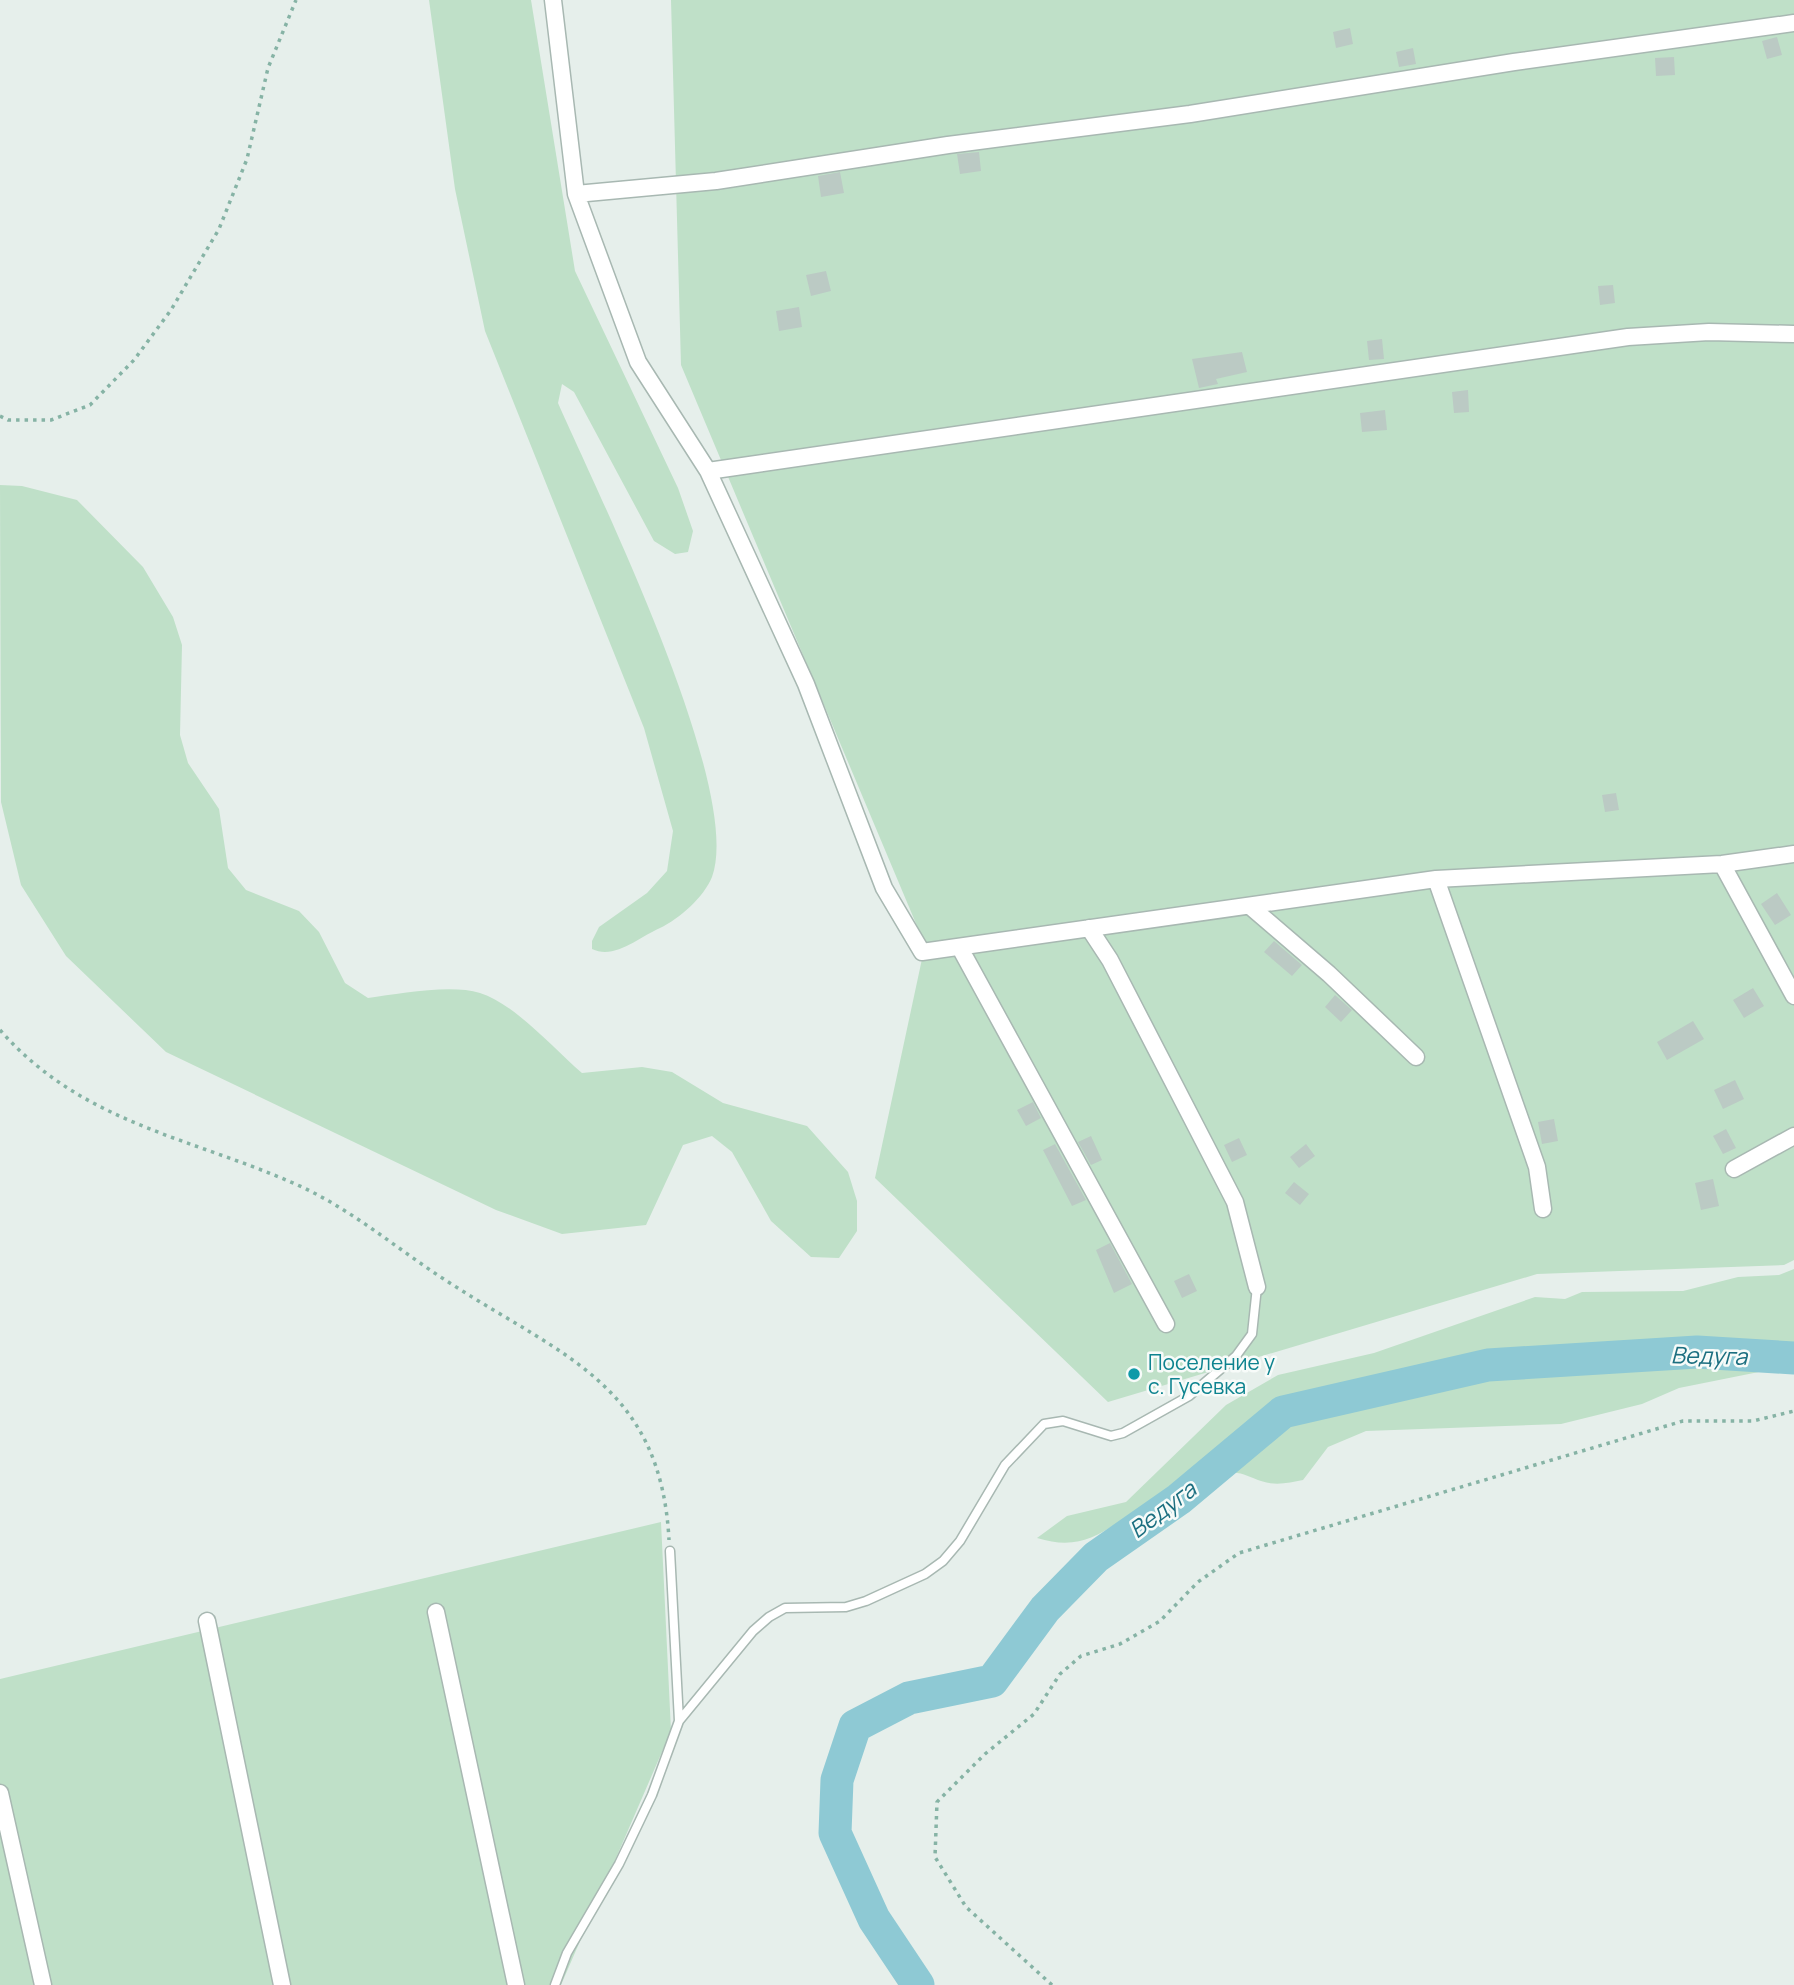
<svg xmlns="http://www.w3.org/2000/svg" width="1794" height="1985" viewBox="0 0 1794 1985" font-family="Manrope,sans-serif">
	<rect width="100%" height="100%" fill="#e6efeb"/>
	<path fill="#bfe0c8" d="M429,0H531L575,271L678,488L693,531L688,552L675,554L654,541L574,392L562,384L558,403C598,494 744,789 712,877C704,897 679,919 660,928C639,937 615,960 592,949V941L599,927L647,893L667,871L673,831L644,728L485,331L455,189Z
		M671,0H1794V1260L1784,1265L1537,1274L1108,1402L875,1178L925,945L681,365Z
		M0,485L22,486L77,500L143,567L173,617L182,645L180,735L188,763L219,809L228,868L246,890L299,911L319,932L345,983L368,998C399,994 450,984 480,993C515,1004 554,1049 582,1073L642,1067L672,1072L723,1103L807,1126L848,1172L857,1201V1231L839,1258L811,1257L771,1221L732,1152L712,1136L683,1145L646,1225L562,1234L496,1210L166,1052L66,956L21,885L1,802Z
		M1794,1269V1365L1679,1388L1642,1404L1561,1424L1366,1431L1328,1447L1303,1480C1289,1483 1275,1486 1261,1481C1248,1477 1240,1470 1225,1474C1202,1482 1176,1490 1154,1501C1110,1522 1091,1555 1037,1538L1067,1516L1126,1502L1226,1405L1278,1375L1374,1353L1535,1297L1565,1299L1582,1292L1683,1291L1738,1277L1779,1275Z
		M661,1522L671,1731L561,1985H0V1679Z"/>
	<g fill="none" stroke-linecap="round" stroke-linejoin="round">
		<path stroke="#8ec9d4" stroke-width="33" d="M918,1985L874,1919L835,1833L837,1780L855,1726L909,1698L992,1681L1045,1609L1096,1557L1179,1499L1283,1412L1488,1365L1697,1352L1794,1358"/>
	</g>
	<path fill="#bbcac4" d="M1350,28L1353,44L1336,48L1333,32Z
		M1777,37L1782,55L1767,59L1762,41Z
		M1413,48L1416,64L1399,67L1396,52Z
		M1674,57L1675,75L1656,76L1655,58Z
		M979,152L981,171L960,174L957,154Z
		M840,172L844,193L821,197L818,176Z
		M826,271L831,291L811,296L806,275Z
		M1613,285L1615,303L1600,305L1598,286Z
		M799,307L802,327L779,331L776,311Z
		M1382,339L1384,359L1369,360L1367,341Z
		M1242,352L1247,372L1216,379L1218,384L1199,388L1192,359Z
		M1468,390L1469,412L1454,413L1452,392Z
		M1385,410L1387,430L1362,432L1360,413Z
		M1616,793L1619,810L1605,812L1602,795Z
		M1777,893L1791,915L1775,925L1761,904Z
		M1274,941L1302,965L1292,976L1264,952Z
		M1753,988L1764,1006L1744,1018L1733,1000Z
		M1335,995L1352,1010L1341,1022L1325,1007Z
		M1693,1021L1704,1039L1667,1060L1657,1042Z
		M1735,1080L1744,1099L1723,1109L1714,1090Z
		M1033,1102L1041,1118L1026,1126L1017,1110Z
		M1554,1119L1558,1141L1542,1144L1538,1122Z
		M1726,1129L1736,1148L1723,1154L1713,1136Z
		M1091,1136L1102,1160L1091,1165L1078,1142Z
		M1239,1138L1247,1155L1232,1162L1224,1145Z
		M1055,1144L1086,1200L1072,1206L1043,1150Z
		M1306,1144L1315,1156L1299,1168L1290,1157Z
		M1713,1179L1719,1206L1701,1210L1695,1183Z
		M1294,1182L1309,1194L1300,1205L1285,1193Z
		M1110,1243L1132,1284L1114,1293L1096,1250Z
		M1189,1274L1197,1291L1182,1298L1174,1281Z"/>
	<g fill="none" stroke-linecap="round" stroke-linejoin="round">
		<defs>
			<path id="service" d="M679,1721L753,1631L769,1617L785,1608L846,1607L866,1601L925,1574L943,1561L960,1541L1005,1465L1044,1424L1063,1421L1111,1436L1123,1433L1189,1396L1236,1356L1252,1334L1257,1287
				M555,1985L567,1953L619,1864L652,1795L679,1721L670,1551"/>
			<path id="minor" d="M553,0L576,194L638,362L708,471L806,684L884,888L922,952L1436,879L1722,864L1794,854
				M576,194L716,181L948,145L1190,114L1514,62L1794,23
				M708,471L1628,337L1709,332L1794,334
				M1722,864L1794,996
				M1436,879L1537,1167L1543,1209
				M1251,907L1329,974L1416,1057
				M1089,928L1110,960L1235,1202L1257,1287
				M960,948L1166,1324
				M1734,1169L1794,1136
				M436,1612L516,1985
				M207,1621L282,1985
				M0,1793L43,1985"/>
		</defs>
		<use href="#service" stroke="#a8b8b2" stroke-width="11"/>
		<use href="#minor" stroke="#a8b8b2" stroke-width="19"/>
		<path stroke="#86b3a5" stroke-width="3.5" stroke-dasharray="3.5 5" stroke-linecap="butt" d="M0,416L8,420H51L90,405L134,360L171,310L219,229L247,159L268,68L296,0
			M0,1030C83,1125 195,1138 302,1187C357,1213 402,1253 453,1285C565,1357 661,1387 669,1540
			M1052,1985L966,1907L935,1857L937,1802L985,1754L1034,1714L1060,1674L1081,1656L1120,1644L1160,1621L1198,1582L1239,1553L1683,1421H1753L1794,1411"/>
		<use href="#service" stroke="#fff" stroke-width="8"/>
		<use href="#minor" stroke="#fff" stroke-width="16"/>
	</g>
	<circle fill="#0f9aa8" stroke="#f7fbf9" stroke-width="2.5" cx="1134" cy="1374" r="7"/>
	<g text-anchor="middle" dominant-baseline="central" stroke-width="5" stroke-linejoin="round" paint-order="stroke">
		<g font-size="21" fill="#0d838f" stroke="#f7fbf9" text-anchor="start">
			<text x="1148" y="1362">Поселение у<tspan x="1148" dy="24">с. Гусевка</tspan></text>
		</g>
		<g font-size="23" font-style="italic" fill="#1c6f80" stroke="#f7fbf9">
			<text transform="translate(1709 1355) rotate(1)">Ведуга</text>
			<text transform="translate(1162 1509) rotate(-37)">Ведуга</text>
		</g>
	</g>
</svg>
